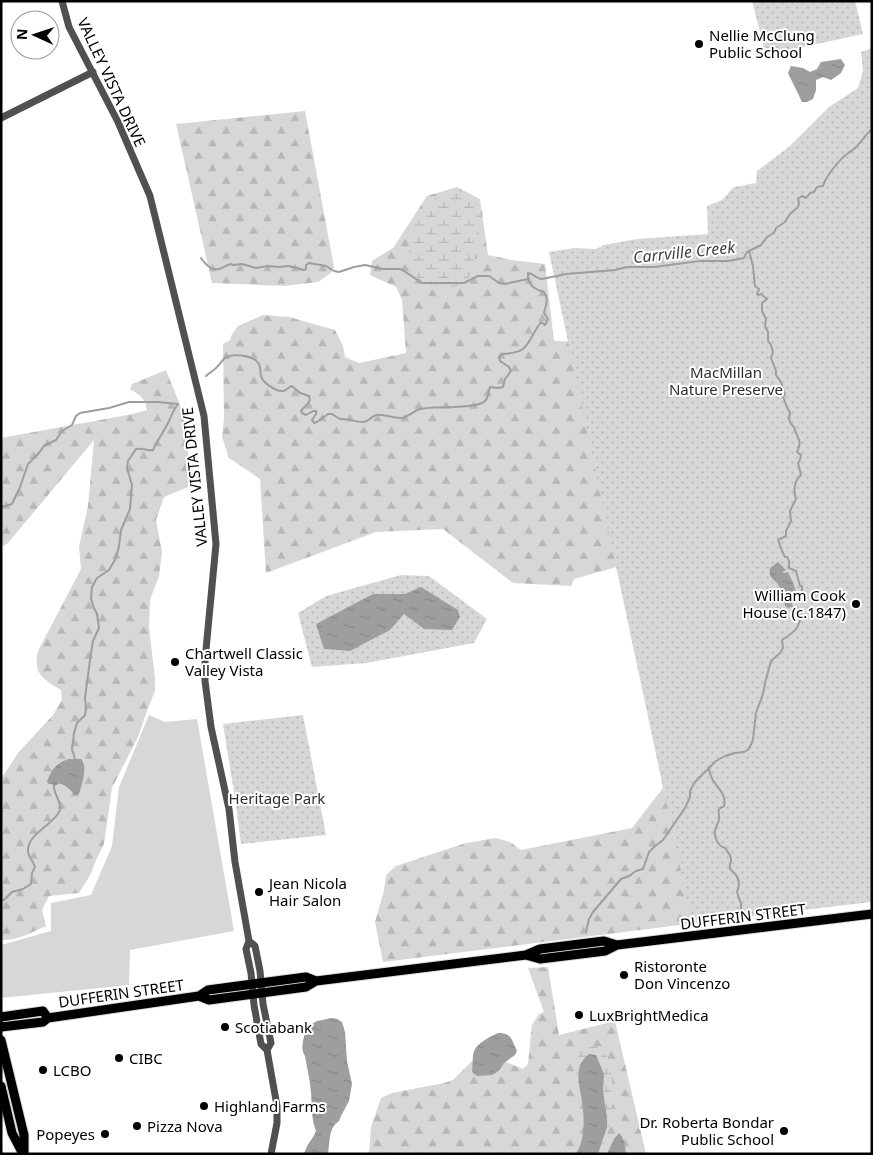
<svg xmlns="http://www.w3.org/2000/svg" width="873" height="1155" viewBox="0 0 873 1155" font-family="'Noto Sans',sans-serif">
	<defs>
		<pattern id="forest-firs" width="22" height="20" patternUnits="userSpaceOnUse" patternTransform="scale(1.25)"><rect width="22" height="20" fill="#d7d7d7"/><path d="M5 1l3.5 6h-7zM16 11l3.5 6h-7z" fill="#b7b7b7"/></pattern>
		<pattern id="wetland-marsh" width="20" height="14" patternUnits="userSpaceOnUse" patternTransform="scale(1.25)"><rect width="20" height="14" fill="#d7d7d7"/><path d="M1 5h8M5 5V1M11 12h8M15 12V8" fill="none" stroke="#b7b7b7"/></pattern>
		<pattern id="park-dots" width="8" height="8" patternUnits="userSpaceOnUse" patternTransform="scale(1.25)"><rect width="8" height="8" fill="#d7d7d7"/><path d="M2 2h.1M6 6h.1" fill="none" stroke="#b7b7b7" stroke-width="1.8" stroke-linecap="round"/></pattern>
		<pattern id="water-ripples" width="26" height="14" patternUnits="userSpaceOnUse" patternTransform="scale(1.25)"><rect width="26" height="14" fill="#9e9e9e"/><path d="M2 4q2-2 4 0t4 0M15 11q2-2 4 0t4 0" fill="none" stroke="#868686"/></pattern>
	</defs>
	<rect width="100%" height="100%" fill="#fff"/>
	<path fill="#d7d7d7" d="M149,715L165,722L197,719L234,931L130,950L129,985L1,998V945L51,931V903L91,895L112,846L119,787Z"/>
	<path fill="url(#forest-firs)" d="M305,111L334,267L331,273L318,282L284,286L212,283L176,124Z
		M457,187L480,199L488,255L512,260L545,264L554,341L732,345L872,901L383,962L375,922L384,891L386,875L396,866L466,843L496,838L510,842L521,850L632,828L663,788L620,566L574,579L571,586L513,583L443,529L376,532L266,573L260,479L229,458L222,437L224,418L223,344L230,340L232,334L238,326L263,315L289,317L335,330L343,346L345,357L359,363L406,353L402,300L396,287L370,275L372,261L393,248L427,196Z
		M166,370L183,412L191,476L188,487L164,497L156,520L162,552L159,576L150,600L149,628L155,678V691L148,708L138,737L112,788L104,844L97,858L91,873L79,893L49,896L42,910L46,926C32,932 17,941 1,940V779L18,753L53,715L62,700L61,690C43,679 33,674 38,651L81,569L79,547L88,506L94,440L8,543L1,547V438L133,414L147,410C147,400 139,394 130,389L132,384Z
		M548,967L559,1035L615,1021L646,1154H369L371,1127L381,1098L392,1093L444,1083L453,1080L473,1060L475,1075L485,1074L501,1070L504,1061L523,1069L528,1064L532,1025L539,1014L544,1012L528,968Z"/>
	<path fill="url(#wetland-marsh)" d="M457,190C468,195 476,202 483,212C481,224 474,273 466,281C459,287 448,287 440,289L414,276L410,263L409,249L415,223L437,196L448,191Z
		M590,1044C597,1047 605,1050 608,1058C614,1070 613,1110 610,1124C608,1134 604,1144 601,1154H597L586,1059L578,1089C572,1078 576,1055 584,1045Z"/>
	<path fill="url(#park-dots)" d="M752,1H855L863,34L766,55Z
		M872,48V902L692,923L549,252L574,248L596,249L604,245L637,239L708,234L707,206L722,200L734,187L756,183L757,171L790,146L829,107L858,88L863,71L861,52Z
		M401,575L429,576L487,619L474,643L366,663L312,667L298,613L326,596Z
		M303,715L326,835L241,844L236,805L223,724Z"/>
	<path fill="url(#water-ripples)" d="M841,59L845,65L841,73L831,80L823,77L816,80V90L813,99L807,102H802L788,73L791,66L803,68L810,72L817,69L821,62Z
		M778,562L786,570L782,572L783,573L788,572L794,585L796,592L791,606L789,608L785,606C784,601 782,590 779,586C774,578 768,579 770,568Z
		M421,587L458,610L460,617L452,630L424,629L404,614L390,630L350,651L324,649L316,624L373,594H405Z
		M69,759H81C88,766 82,785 79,794L75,795C71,790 65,785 59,783L54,787L52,784H49L47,782C51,770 57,762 69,759Z
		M332,1018L337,1019L342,1022L345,1032L347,1061L352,1084L349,1101L341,1116L339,1121C328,1128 330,1143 328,1154H304C307,1143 312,1141 316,1131C311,1119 312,1105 311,1092C310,1080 307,1068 305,1056C299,1047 305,1037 306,1027L317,1021Z
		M498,1033C512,1033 511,1039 517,1051L515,1055L504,1063L500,1070L492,1075L477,1076L472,1072C473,1066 472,1057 474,1051C478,1042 490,1037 498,1033Z
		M589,1054L596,1055L604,1074L603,1091L607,1118V1127L598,1154H576C586,1138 584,1118 582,1101C579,1084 573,1066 589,1054Z
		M619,1133C625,1139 625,1146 626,1154H607L614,1139Z"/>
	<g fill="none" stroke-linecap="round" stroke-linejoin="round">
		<path stroke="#9e9e9e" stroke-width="2" d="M749,251L753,266L755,286L759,289L757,294L758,295L761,294L767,299L762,303V311L766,319L765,326L768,332V341L771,345L773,352L771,358L776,371V375L781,382L785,395L783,396L786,405L790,413L789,419L791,424L794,427C797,439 803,440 797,452L801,455L800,460L798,463L801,475C794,481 793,491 796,499L790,511L791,521L786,531V536L778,540C781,546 781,551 785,557H787L789,561V568L796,571L800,586H802V593L801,594L802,598V599H793
			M201,258C205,264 211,271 219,269C223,268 226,265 231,264L233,265L242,264L256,268L268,266L279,267L289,266L304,270L306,269V265L309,263L326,266L334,271L339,272L354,267L365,265L383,269H401L422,283H464L478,276H489L499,283L505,284L528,279
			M528,279V273C533,273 536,279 542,279L566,274L615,270L627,267H654L700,261H728L744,258L747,252L761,245L767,237L774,233L776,228L785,222L790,214L798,207L799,203L798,199L802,196L806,198L810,193L814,192L817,187L823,186C826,176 839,160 847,154C850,151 854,150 856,147C862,141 866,134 872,129
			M206,376C209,373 213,371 216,368C220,365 222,359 227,357C235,353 255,356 259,364C261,368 260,372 261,376C262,382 276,392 283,391C287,391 288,387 292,386L300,393L309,396C312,404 304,405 301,411L302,413L306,415L313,411H316V414L312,420L314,423L317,422L328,414H332L340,419C347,418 355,422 363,422C369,422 370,417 376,415C384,413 393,419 402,418C409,417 413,411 420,409C431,407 443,407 455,407C464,406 478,407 485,401C489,397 488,392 490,387L498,388L503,387L505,379L511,371L509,367L500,361L499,357L502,354C531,353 526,342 541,322L545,325L548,319L544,313C546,305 549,299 544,292C536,290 531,287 528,279
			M1,507L12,504L20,487L28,464L39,453L44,446L56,440L62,431L72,425L76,416L80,413L109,408L129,402H158L178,404C174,409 172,414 170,419C165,430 158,439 153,450C148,451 142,448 136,449L128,461L127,468L132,485L130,509L121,530L119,546L116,558L109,570L97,578L92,587L91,598L93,606L97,614L99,628L93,641L91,653L86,690L85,698L86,708L85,715L77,723L74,733L72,749L75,759
			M709,767C709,785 728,790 724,806C715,810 720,812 719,819C719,823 715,827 715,831C714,838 718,846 725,848C727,851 731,855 731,859C731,863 729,865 730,869C738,875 741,883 737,892L741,904V913
			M1,901L5,899L12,892L23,889L31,884L32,873L35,867C33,860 27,856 28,849C29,833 55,824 60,810C62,803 54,794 54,787
			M586,932L589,919L593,912L621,879L629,876L636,871L643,869L649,852L654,847L663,840L685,808L690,797V791L695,782L716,761L725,756L735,753L744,752L749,749L753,740L756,713L763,694L765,683L771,661L780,653L783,648L782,640C796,631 798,629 802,614L800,610L791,606"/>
		<defs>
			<path id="major" d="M526,955L540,959L605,951L617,945L872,914
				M199,996L209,1000L306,987L316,981L526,955L540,949L604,941L617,945
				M1,1017L43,1011L48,1018
				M1,1027L43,1022L48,1018L199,996L208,990L306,977L316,981
				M1,1040L24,1135V1154
				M1,1086L12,1133L23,1154"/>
		</defs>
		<use href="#major" stroke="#dbdbdb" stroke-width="11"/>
		<path stroke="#505050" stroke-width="7" d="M62,1L69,27L118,122L150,196L204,416L216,544L205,660V681L211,727L229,809L235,862L249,941L246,949L251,973L254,1005L261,1044L267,1050L277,1106V1123L271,1154
			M1,118L93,72
			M249,941L255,946L260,971L263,1004L271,1043L267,1050"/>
		<use href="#major" stroke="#000" stroke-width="9"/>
	</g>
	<g fill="#000" stroke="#fff" stroke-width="2">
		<circle cx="699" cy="44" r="5"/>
		<circle cx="856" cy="604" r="5"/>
		<circle cx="175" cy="662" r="5"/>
		<circle cx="259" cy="892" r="5"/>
		<circle cx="624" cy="975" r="5"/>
		<circle cx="579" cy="1015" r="5"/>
		<circle cx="225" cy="1027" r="5"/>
		<circle cx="119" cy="1058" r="5"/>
		<circle cx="43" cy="1070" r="5"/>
		<circle cx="204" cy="1106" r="5"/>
		<circle cx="137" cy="1126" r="5"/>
		<circle cx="784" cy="1131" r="5"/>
		<circle cx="105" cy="1134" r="5"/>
	</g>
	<g text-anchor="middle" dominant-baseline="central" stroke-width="4" stroke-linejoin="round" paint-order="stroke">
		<g font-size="15" fill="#000" stroke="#fff" text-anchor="start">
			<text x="709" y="35">Nellie McClung<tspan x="709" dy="17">Public School</tspan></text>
			<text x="846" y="595" text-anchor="end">William Cook<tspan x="846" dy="17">House (c.1847)</tspan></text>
			<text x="185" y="653">Chartwell Classic<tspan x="185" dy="17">Valley Vista</tspan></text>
			<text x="269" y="883">Jean Nicola<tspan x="269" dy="17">Hair Salon</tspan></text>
			<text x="634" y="966">Ristoronte<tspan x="634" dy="17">Don Vincenzo</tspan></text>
			<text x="589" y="1015">LuxBrightMedica</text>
			<text x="235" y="1027">Scotiabank</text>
			<text x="129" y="1058">CIBC</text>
			<text x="53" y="1070">LCBO</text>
			<text x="214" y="1106">Highland Farms</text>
			<text x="774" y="1122" text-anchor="end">Dr. Roberta Bondar<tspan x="774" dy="17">Public School</tspan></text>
			<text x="147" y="1126">Pizza Nova</text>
			<text x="95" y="1134" text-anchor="end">Popeyes</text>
		</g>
		<g font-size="15" fill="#000" stroke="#fff">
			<text transform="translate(112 82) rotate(65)">VALLEY VISTA DRIVE</text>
			<text transform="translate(194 477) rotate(-96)">VALLEY VISTA DRIVE</text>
			<text transform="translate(743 916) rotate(-7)">DUFFERIN STREET</text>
			<text transform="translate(121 993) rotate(-8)">DUFFERIN STREET</text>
		</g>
		<g font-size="15" fill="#2e2e2e" stroke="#fff">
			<text x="726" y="372">MacMillan<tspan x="726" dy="17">Nature Preserve</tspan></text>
			<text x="277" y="798">Heritage Park</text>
		</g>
		<g font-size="16" font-style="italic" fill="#3f3f3f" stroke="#fff">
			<text transform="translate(684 252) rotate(-6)">Carrville Creek</text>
		</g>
	</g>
	<rect width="873" height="1155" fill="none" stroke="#000000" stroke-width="5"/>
	<g transform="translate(35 35) rotate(273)"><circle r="24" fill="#ffffff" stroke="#999999"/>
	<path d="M0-4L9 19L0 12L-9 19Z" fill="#000000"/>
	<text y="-8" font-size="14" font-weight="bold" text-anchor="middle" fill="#000000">N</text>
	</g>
</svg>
